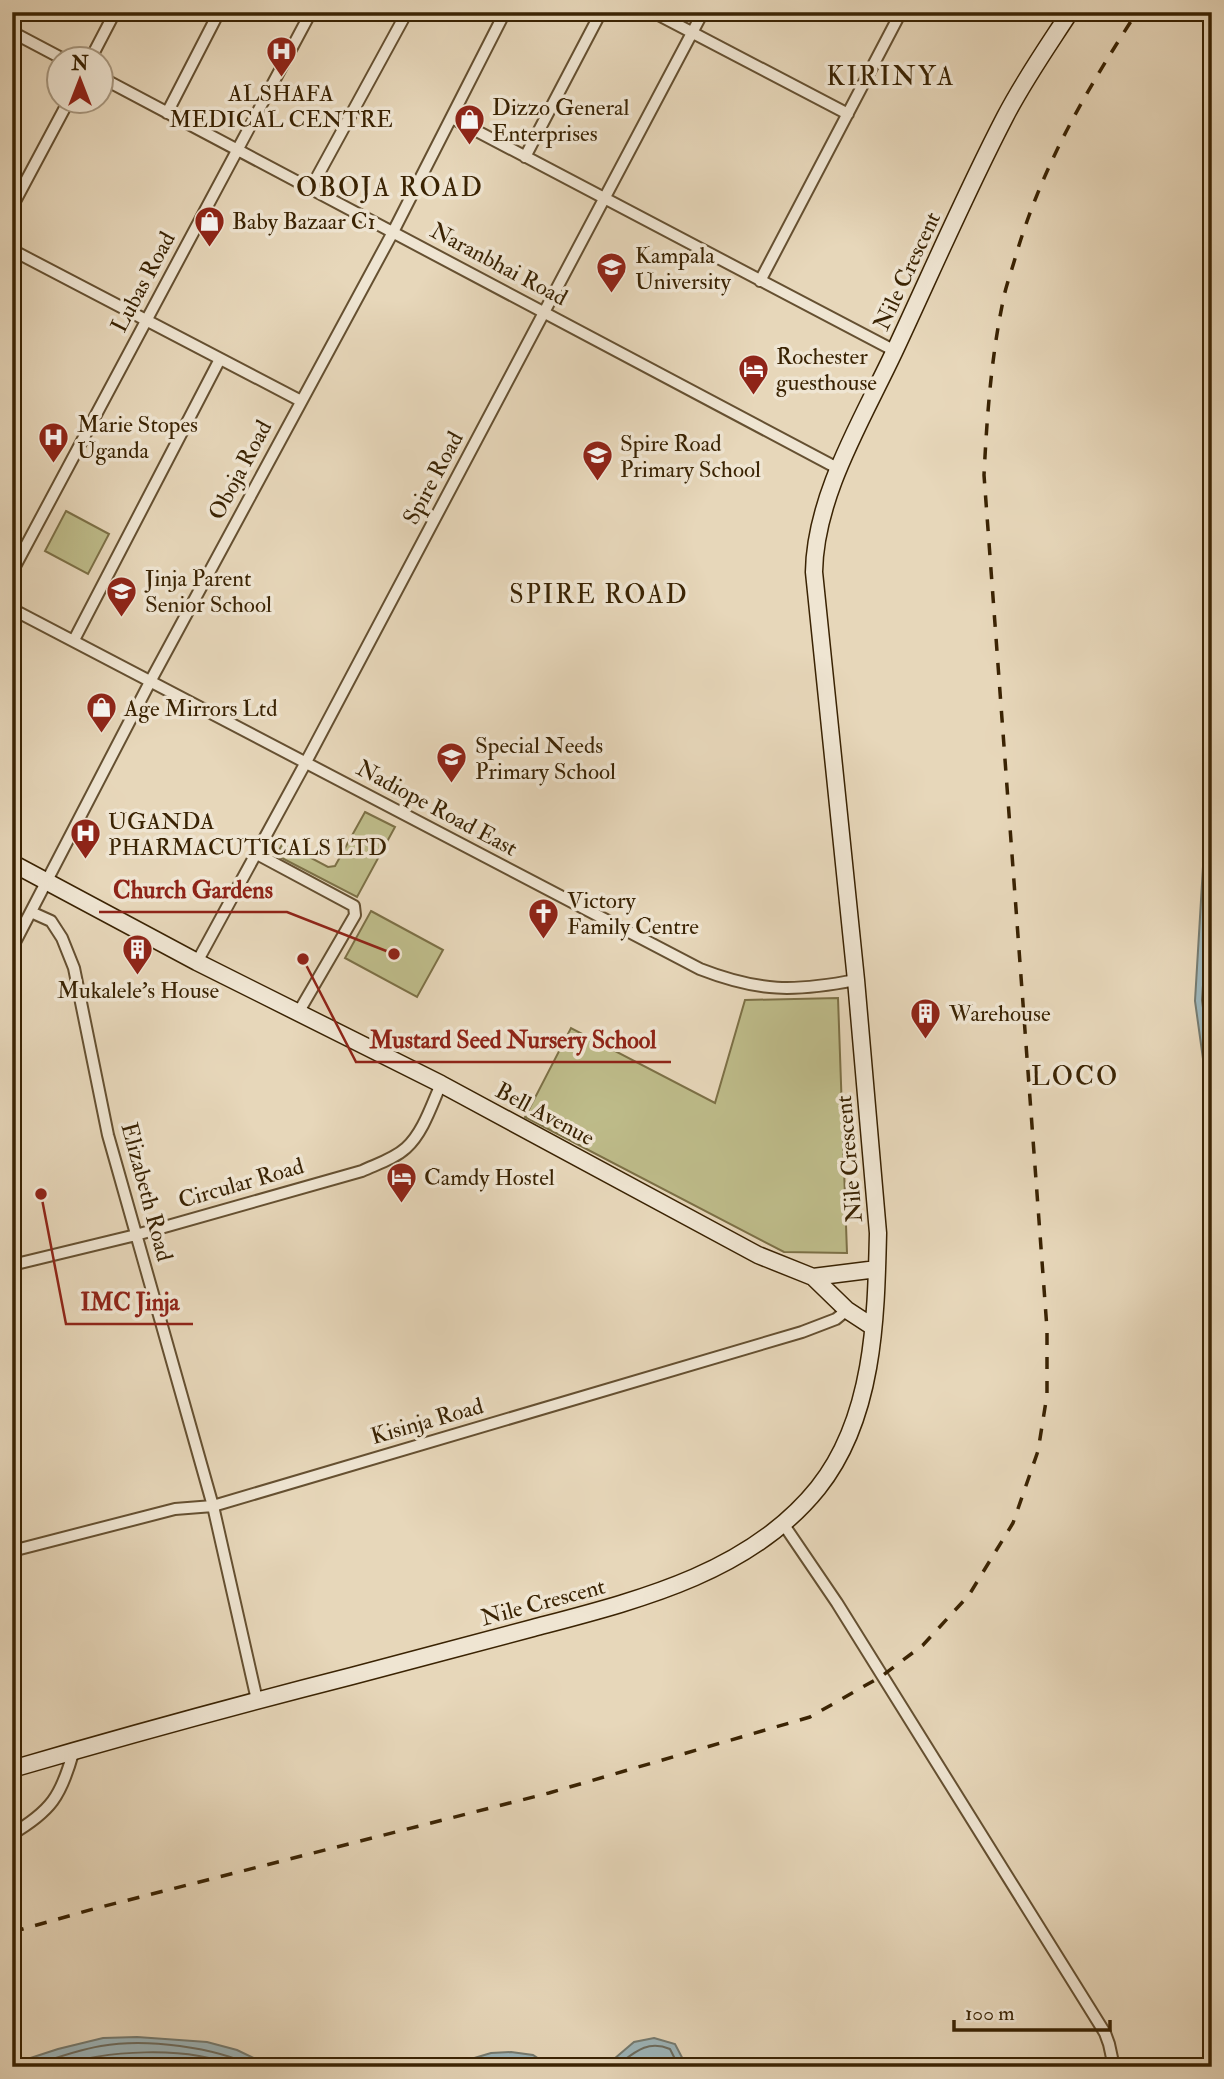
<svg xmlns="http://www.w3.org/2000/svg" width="1224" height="2079" viewBox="0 0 1224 2079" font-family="'IM FELL Double Pica',serif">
	<rect width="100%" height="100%" fill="#e7d7ba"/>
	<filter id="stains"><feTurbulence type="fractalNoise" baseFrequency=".00286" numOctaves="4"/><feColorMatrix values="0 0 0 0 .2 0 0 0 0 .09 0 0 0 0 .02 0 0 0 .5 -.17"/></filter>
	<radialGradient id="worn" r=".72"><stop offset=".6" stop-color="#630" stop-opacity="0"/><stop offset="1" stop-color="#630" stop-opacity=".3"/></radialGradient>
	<path fill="#bebc8a" stroke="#7c7046" stroke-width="2" d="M66,511L109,534L88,574L45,551Z
		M365,812L395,827L357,897L276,855L283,843L328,867L335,866Z
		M371,911L443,950L417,997L345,958Z
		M838,998L847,1253L784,1252L525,1117L571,1028L715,1103L745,1000Z"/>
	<path fill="#9db6bb" stroke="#757b71" stroke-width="2" d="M1212,834V1124L1195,1001L1204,850Z
		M137,2037L207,2042L237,2050L272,2067H12V2064L58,2049L103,2038Z
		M654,2038L675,2044L687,2067H601L614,2059L634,2042Z
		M511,2052L533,2055L551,2067H407L471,2059L491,2053Z"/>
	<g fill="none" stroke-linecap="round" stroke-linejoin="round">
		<path stroke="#6c6c5f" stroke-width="2" d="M1212,851L1202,1000L1212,1077
			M29,2067C52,2059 77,2050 101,2046C146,2038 215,2047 255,2067
			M56,2067C103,2050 189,2045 235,2067
			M97,2067L137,2063L190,2067
			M466,2067C490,2064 515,2051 538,2067
			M615,2067C633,2054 646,2039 670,2049L679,2067"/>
		<defs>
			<path id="street" d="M653,12L848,114
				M12,32L65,60
				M90,60L115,12
				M102,78L839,469
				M167,113L219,12
				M452,118L895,351
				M525,157L601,12
				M311,188L407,12
				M12,207L68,102
				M12,250L301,401
				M760,281L901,12
				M12,572L311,12
				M12,609L700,969C759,992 794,992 856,980
				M74,640L220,359
				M257,854L354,906L355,915L298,1013
				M31,912L51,921L62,938L74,968L108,1135L213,1506L257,1700
				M12,948L151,680L393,232L505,12
				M197,962L306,762L703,12
				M12,1265L136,1235L362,1171C377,1164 394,1159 406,1148C423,1133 432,1104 441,1084
				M784,1525L837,1603L1105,2033L1109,2044L1114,2067
				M12,1551L175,1509L213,1506L802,1332L836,1319L847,1310
				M12,1834C51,1811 61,1796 73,1753"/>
			<path id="secondary" d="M12,863L197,962L441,1084L758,1255L813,1277L877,1269
				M813,1277L847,1310L873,1327
				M12,1769C125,1736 238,1705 352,1676C412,1660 473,1644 533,1628C635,1601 749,1574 818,1488C874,1418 876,1319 878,1233L856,980L814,572C815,495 864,417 896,348C932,271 966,192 1005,117C1024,80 1048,46 1070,12"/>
		</defs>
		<use href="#street" stroke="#655031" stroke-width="14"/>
		<use href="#secondary" stroke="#3a2303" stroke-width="19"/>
		<use href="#street" stroke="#efe5d2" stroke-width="10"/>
		<use href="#secondary" stroke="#efe5d2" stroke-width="16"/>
		<path stroke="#3a2303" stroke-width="3.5" stroke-dasharray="12 12" stroke-linecap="butt" d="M12,1932L97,1908L549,1793L810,1717L882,1676L923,1645L969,1595L1013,1523L1038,1451L1047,1395V1329L984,475C987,416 991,359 1003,301C1006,285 1012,270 1016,255C1043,164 1086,91 1137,12"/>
	</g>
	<defs>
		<symbol id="hospital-pin" viewBox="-11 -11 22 30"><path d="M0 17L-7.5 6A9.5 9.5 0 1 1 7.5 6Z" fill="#8f2418" stroke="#efe5d2"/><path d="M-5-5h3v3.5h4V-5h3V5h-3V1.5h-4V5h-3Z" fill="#fff"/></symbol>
		<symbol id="shop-pin" viewBox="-11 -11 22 30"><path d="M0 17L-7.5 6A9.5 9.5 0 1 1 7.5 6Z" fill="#8f2418" stroke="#efe5d2"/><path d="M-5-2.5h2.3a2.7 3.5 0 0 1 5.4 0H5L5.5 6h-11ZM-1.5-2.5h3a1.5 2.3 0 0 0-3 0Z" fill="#fff"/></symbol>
		<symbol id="school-pin" viewBox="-11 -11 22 30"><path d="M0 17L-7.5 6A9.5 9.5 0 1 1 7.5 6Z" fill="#8f2418" stroke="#efe5d2"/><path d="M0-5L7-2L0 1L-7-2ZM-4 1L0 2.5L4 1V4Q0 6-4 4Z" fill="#fff"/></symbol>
		<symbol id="hotel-pin" viewBox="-11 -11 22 30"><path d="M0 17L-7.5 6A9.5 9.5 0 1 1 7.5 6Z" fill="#8f2418" stroke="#efe5d2"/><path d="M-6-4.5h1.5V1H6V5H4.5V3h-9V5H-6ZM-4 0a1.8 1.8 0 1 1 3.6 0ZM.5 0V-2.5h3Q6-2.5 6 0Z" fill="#fff"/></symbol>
		<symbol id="church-pin" viewBox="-11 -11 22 30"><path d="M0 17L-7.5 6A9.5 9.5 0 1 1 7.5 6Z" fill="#8f2418" stroke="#efe5d2"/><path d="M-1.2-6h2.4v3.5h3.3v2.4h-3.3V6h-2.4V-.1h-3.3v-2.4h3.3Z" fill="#fff"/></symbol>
		<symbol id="building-pin" viewBox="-11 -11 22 30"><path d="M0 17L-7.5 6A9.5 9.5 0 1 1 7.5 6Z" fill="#8f2418" stroke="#efe5d2"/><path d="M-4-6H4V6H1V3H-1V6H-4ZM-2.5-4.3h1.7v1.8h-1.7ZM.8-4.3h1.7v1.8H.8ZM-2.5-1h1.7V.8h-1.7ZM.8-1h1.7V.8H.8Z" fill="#fff"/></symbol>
	</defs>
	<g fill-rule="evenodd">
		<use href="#hospital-pin" x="264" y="34" width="35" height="47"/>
		<use href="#shop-pin" x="452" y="102" width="35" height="47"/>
		<use href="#shop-pin" x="192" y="204" width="35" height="47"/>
		<use href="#school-pin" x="594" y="250" width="35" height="47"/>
		<use href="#hotel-pin" x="736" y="352" width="35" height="47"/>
		<use href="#hospital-pin" x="36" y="420" width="35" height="47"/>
		<use href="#school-pin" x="580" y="438" width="35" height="47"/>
		<use href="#school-pin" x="104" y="574" width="35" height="47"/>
		<use href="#shop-pin" x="84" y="690" width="35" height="47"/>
		<use href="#school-pin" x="434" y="740" width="35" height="47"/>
		<use href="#hospital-pin" x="68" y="816" width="35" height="47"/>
		<use href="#church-pin" x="526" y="896" width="35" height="47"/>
		<use href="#building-pin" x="120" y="932" width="35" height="47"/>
		<use href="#building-pin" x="908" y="996" width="35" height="47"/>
		<use href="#hotel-pin" x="384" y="1160" width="35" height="47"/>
	</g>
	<g text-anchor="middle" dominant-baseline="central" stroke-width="7" stroke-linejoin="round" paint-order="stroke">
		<g font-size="23" fill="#3a2303" stroke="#efe5d2" text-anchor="start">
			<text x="281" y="93" text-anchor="middle">ALSHAFA<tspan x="281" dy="26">MEDICAL CENTRE</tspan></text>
			<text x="492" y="107">Dizzo General<tspan x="492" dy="26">Enterprises</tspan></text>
			<text x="232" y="221">Baby Bazaar C1</text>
			<text x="635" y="255">Kampala<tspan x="635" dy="26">University</tspan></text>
			<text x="776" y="356">Rochester<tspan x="776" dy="26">guesthouse</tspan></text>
			<text x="77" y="424">Marie Stopes<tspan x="77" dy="26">Uganda</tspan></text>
			<text x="620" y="443">Spire Road<tspan x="620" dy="26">Primary School</tspan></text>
			<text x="145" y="578">Jinja Parent<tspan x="145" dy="26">Senior School</tspan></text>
			<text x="124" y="708">Age Mirrors Ltd</text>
			<text x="475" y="745">Special Needs<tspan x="475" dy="26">Primary School</tspan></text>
			<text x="108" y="821">UGANDA<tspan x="108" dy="26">PHARMACUTICALS LTD</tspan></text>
			<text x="567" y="900">Victory<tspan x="567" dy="26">Family Centre</tspan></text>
			<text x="138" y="990" text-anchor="middle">Mukalele's House</text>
			<text x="949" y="1013">Warehouse</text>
			<text x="424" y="1177">Camdy Hostel</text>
		</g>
		<g font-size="23" fill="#3a2303" stroke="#efe5d2">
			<text transform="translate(499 264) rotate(28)">Naranbhai Road</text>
			<text transform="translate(907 271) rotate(-65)">Nile Crescent</text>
			<text transform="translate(143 282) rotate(-62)">Lubas Road</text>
			<text transform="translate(240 470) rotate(-62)">Oboja Road</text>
			<text transform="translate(433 478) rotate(-62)">Spire Road</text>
			<text transform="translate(437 808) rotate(28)">Nadiope Road East</text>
			<text transform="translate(545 1114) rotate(28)">Bell Avenue</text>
			<text transform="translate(849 1159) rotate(-95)">Nile Crescent</text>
			<text transform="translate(241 1183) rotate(-16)">Circular Road</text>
			<text transform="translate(147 1192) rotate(75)">Elizabeth Road</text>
			<text transform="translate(427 1421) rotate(-16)">Kisinja Road</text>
			<text transform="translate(543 1602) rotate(-15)">Nile Crescent</text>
		</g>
		<g font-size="26" letter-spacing="2" fill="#3a2303" stroke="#efe5d2">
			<text x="891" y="77">KIRINYA</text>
			<text x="390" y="188">OBOJA ROAD</text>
			<text x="599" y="595">SPIRE ROAD</text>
			<text x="1075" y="1077">LOCO</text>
		</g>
	</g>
	<path fill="none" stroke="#8f2418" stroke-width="2.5" d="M394 954L287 912H99M303 959L356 1062H671M41 1194L66 1324H193"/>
	<g fill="#8f2418" stroke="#efe5d2" stroke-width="2.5">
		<circle cx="394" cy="954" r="7"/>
		<circle cx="303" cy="959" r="7"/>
		<circle cx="41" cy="1194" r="7"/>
	</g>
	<g font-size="24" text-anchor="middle" font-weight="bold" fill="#8f2418" stroke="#efe5d2" stroke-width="7" stroke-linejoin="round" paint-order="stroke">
		<text x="193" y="898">Church Gardens</text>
		<text x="513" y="1048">Mustard Seed Nursery School</text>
		<text x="130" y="1310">IMC Jinja</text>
	</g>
	<rect width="1224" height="2079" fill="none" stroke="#e7d7ba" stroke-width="42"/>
	<rect x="14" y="14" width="1196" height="2051" fill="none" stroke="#3a2303" stroke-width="3.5"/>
	<rect x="21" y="21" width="1182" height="2037" fill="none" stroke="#3a2303" stroke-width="2"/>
	<g transform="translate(80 80)"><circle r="33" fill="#efe5d2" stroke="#a7977f" stroke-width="2"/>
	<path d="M0-5L12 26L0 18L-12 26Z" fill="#8f2418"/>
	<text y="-10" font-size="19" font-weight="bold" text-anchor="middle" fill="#3a2303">N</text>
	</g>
	<path d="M954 2020v10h156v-10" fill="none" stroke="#3a2303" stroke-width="3.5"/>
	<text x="965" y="2020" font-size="21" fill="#3a2303" stroke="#efe5d2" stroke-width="5" paint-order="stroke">100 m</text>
	<rect width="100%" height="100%" filter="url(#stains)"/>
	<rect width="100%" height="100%" fill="url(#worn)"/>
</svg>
